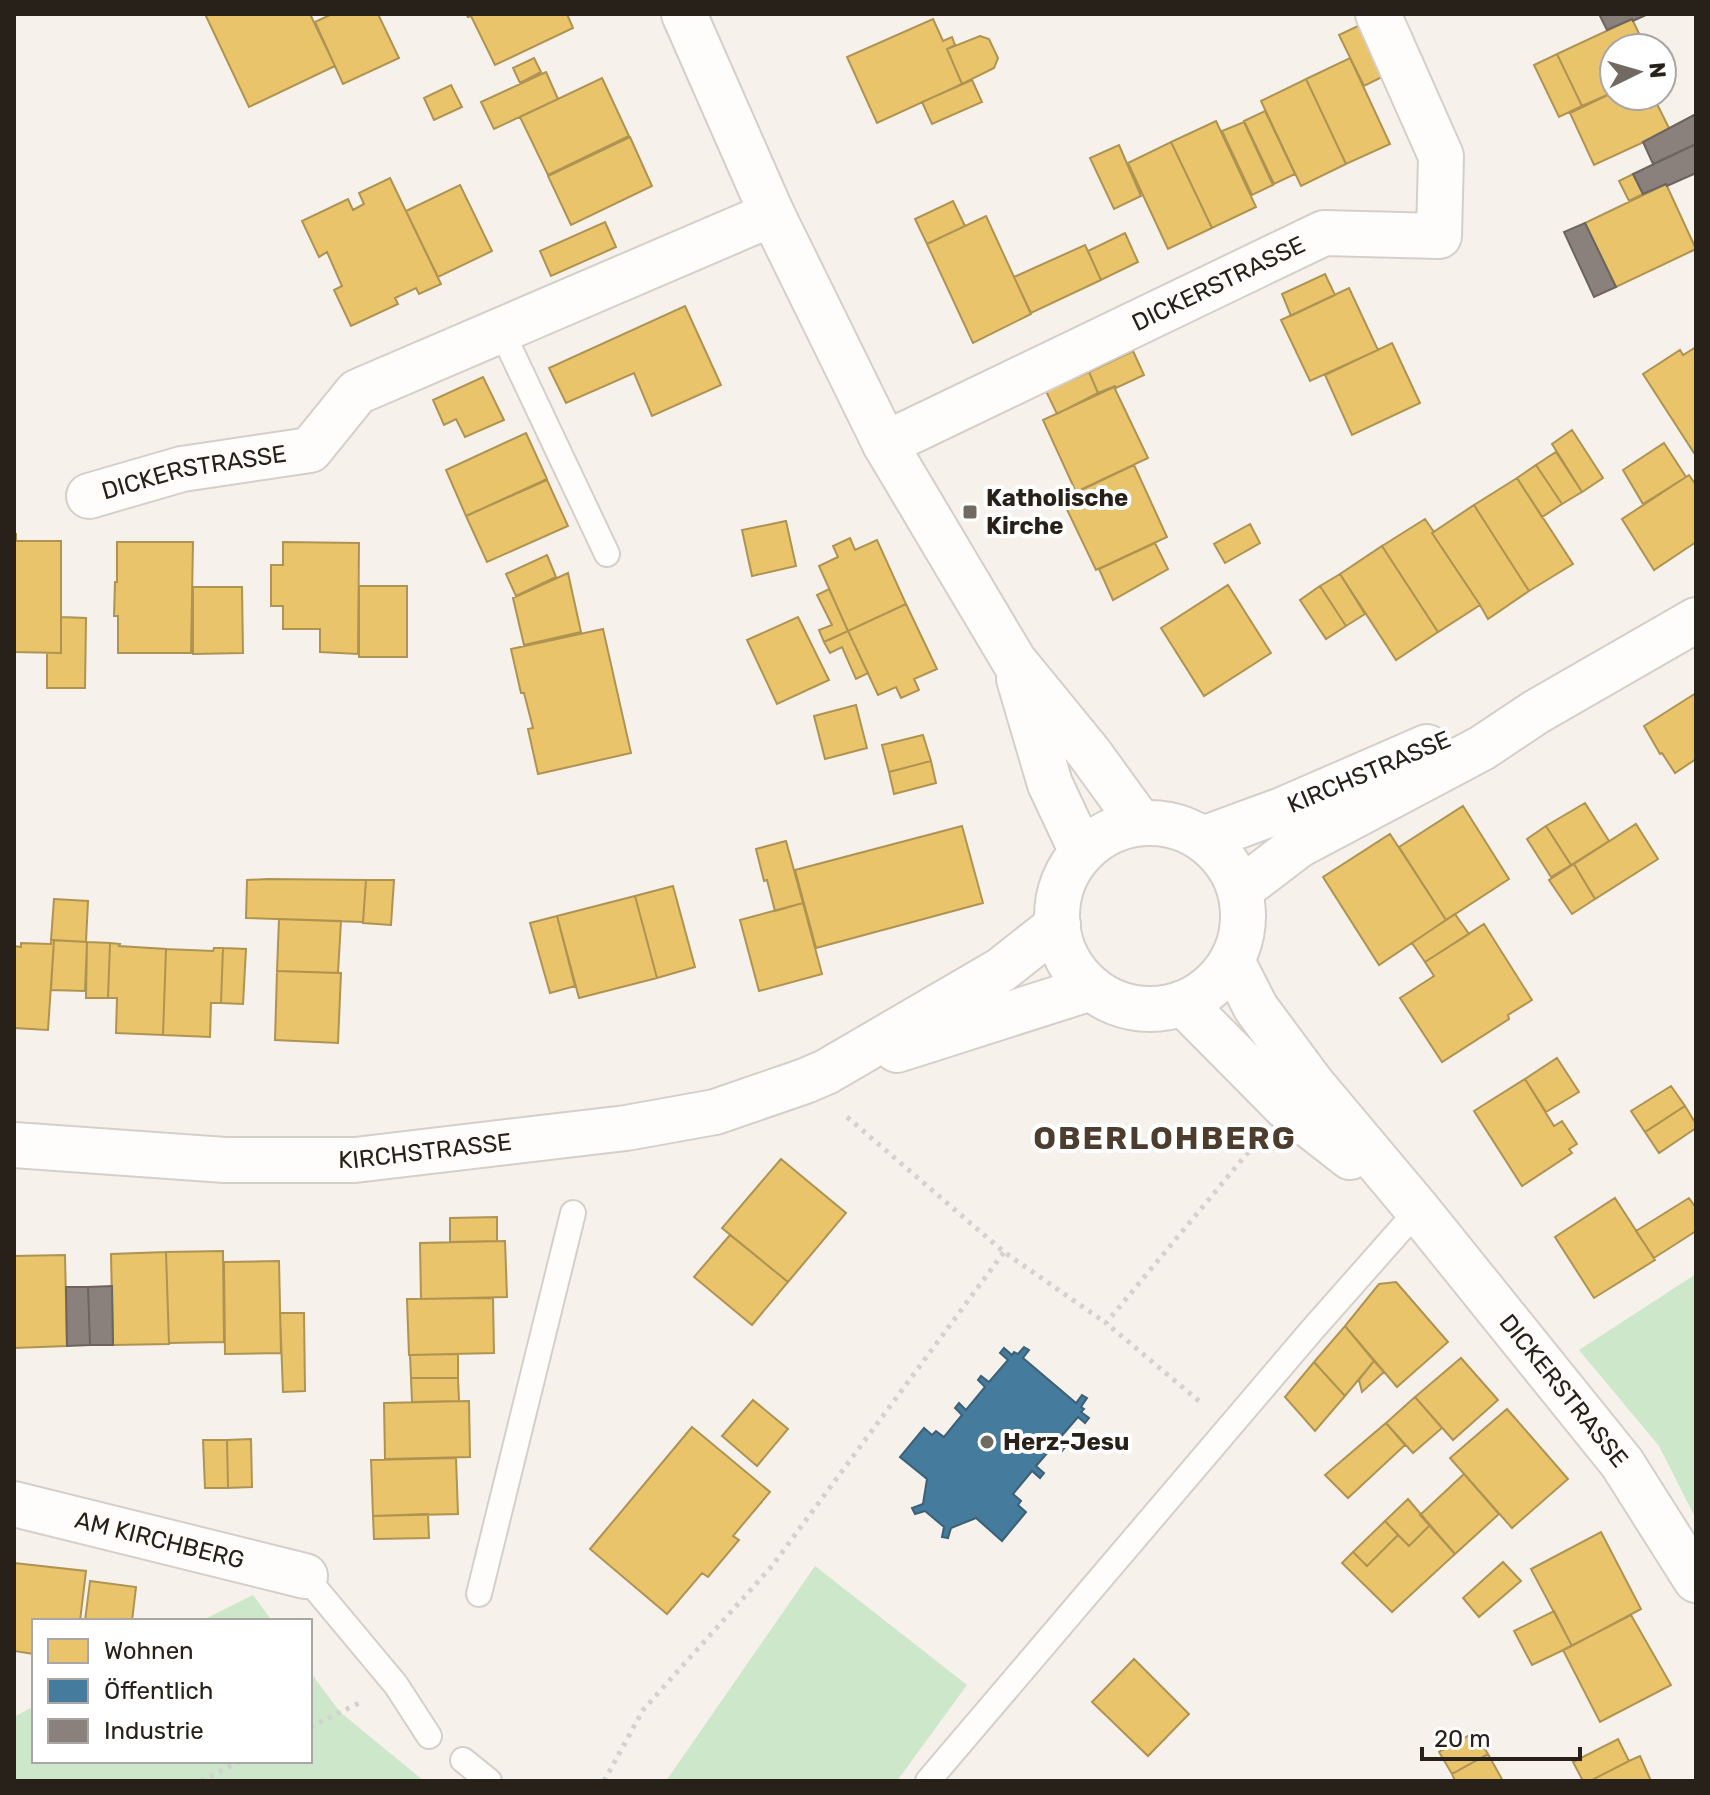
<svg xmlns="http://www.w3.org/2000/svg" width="1710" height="1795" viewBox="0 0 1710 1795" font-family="Rubik,sans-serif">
	<rect width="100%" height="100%" fill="#f7f1eb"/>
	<path fill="#cce7c9" d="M1696,1274V1519L1659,1446L1579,1350Z
		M815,1566L967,1685L897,1781H666Z
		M253,1595L272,1621H201Z
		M310,1672L340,1712L424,1781H14V1717L34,1706V1761H310Z"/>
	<path fill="#e9c46a" stroke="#af9352" stroke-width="2" d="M205,14H310L335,66L249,107Z
		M332,14H378L399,58L343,84L315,22Z
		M466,14H567L573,28L495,65L471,16L468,17Z
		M933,19L943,41L952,37L955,45L947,49L962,84L877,123L847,57Z
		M1632,19L1646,48H1614V92L1582,106L1557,54Z
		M1362,24L1386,75L1364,86L1339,35Z
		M980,36L989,39L998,58L994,68L962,84L947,49Z
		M1557,54L1582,106L1559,117L1534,65Z
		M534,58L541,72L520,83L513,68Z
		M1350,58L1390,144L1346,164L1306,79Z
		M546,72L558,99L494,129L481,102Z
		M602,78L629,136L548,175L520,117Z
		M1306,79L1346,164L1301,186L1261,101Z
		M972,80L982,102L932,124L922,102Z
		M451,85L462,107L434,120L424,98Z
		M1614,92V96H1653L1670,130L1594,165L1570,113Z
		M1265,111L1295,174L1274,184L1244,121Z
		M1216,121L1256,207L1212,228L1171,142Z
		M1244,122L1273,185L1252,195L1222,131Z
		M630,137L652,186L571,225L548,176Z
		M1171,142L1212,228L1168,249L1128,163Z
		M1119,145L1141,196L1114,209L1090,158Z
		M1633,174L1643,194L1629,201L1619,181Z
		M390,178L441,284L419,294L416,288L395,298L398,304L351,326L334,290L342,286L327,252L319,257L302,221L348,199L353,210L364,204L359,193Z
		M1666,184L1696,249L1616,287L1585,223Z
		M460,185L492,251L438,277L406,211Z
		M953,201L965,226L927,244L915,219Z
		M986,216L1031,314L973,343L927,244Z
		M605,222L616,247L551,276L540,251Z
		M1125,233L1138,262L1101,280L1088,251Z
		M1085,245L1101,280L1031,313L1014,277Z
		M1325,274L1335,295L1291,316L1282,294Z
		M1349,288L1378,350L1310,381L1281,320Z
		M685,306L721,385L652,416L634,373L566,403L549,368Z
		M1392,343L1420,403L1352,435L1325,375Z
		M1696,347V452L1694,453L1643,374L1680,350L1683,355Z
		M1133,351L1144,375L1116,388L1115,386L1098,393L1089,372Z
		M1089,372L1098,393L1057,414L1046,391Z
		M483,377L504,420L465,437L456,419L444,425L433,400Z
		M1114,387L1148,458L1076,492L1043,420Z
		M1572,430L1603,478L1582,492L1552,444Z
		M526,433L547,479L466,516L446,470Z
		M1664,443L1686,477L1643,504L1623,470Z
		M1556,452L1582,492L1562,504L1536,465Z
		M1134,465L1167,537L1096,570L1062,499Z
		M1536,465L1562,504L1542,517L1517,478Z
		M1689,475L1696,485V542L1654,570L1622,519Z
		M1517,478L1573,564L1529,591L1474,505Z
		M547,480L568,526L487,562L466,516Z
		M1474,505L1529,591L1488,619L1480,605L1432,533Z
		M1425,519L1434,532L1432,533L1480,605L1438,632L1382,546Z
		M786,521L796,566L752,576L742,530Z
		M1250,524L1260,543L1225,563L1214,544Z
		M14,534H16V541H61V653L14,652Z
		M850,538L855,550L877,540L906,604L848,631L819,566L838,557L833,546Z
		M117,542H193L191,653H118V616H114L115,582H117Z
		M283,542L359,543L358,654L320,652V629H283V606H271V565H283Z
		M1155,543L1168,569L1113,600L1099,569Z
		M1382,546L1438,632L1396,660L1340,574Z
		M547,555L556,577L516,596L506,574Z
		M568,573L581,632L524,645L513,598Z
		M1340,574L1365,614L1346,626L1320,586Z
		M1228,585L1271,653L1204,696L1161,628Z
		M359,586H407V657H359Z
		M1320,586L1346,626L1326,639L1300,600Z
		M193,587H242L243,653L193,654Z
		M829,589L848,631L824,642L819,630L832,625L817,595Z
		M906,604L937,669L914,679L919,690L901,698L896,687L878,695L848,631Z
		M61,617L86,618L85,688H47V653H61Z
		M798,617L829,680L777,704L747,640Z
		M603,629L631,753L538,774L528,729L533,728L524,693H521L511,649Z
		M848,631L868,673L856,679L842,647L830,653L824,642Z
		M1696,693V759L1675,773L1662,753L1660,754L1644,726Z
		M856,705L867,748L825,759L814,716Z
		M923,735L931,761L889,772L882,745Z
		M931,761L936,783L894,794L889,772Z
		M1585,803L1609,841L1571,865L1546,826Z
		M1463,806L1509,879L1446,920L1399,847Z
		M1636,824L1658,859L1595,899L1574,864Z
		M962,826L983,903L816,948L795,870Z
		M1546,826L1571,865L1551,877L1527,839Z
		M1390,834L1446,920L1379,965L1323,877Z
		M786,841L803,903L775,911L767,880L764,881L756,849Z
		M1574,864L1595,899L1572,914L1549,880Z
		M268,879L366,880L363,922L246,918L247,880Z
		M366,880H394L391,925L363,923Z
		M673,886L695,967L657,978L635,896Z
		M635,896L657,978L579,998L557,916Z
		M54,899L88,901L86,942L51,940Z
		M803,903L822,974L759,991L740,920Z
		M1455,914L1469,934L1425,962L1412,943Z
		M557,916L575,986L550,993L530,923Z
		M279,919L341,921L338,973L277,971Z
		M1484,924L1532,1000L1508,1015L1509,1019L1442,1062L1400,998L1434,976L1425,962Z
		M51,940H54L48,1030L14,1028V946L21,947V943L51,944Z
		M54,940L87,942L85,991L51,990Z
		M87,942L110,943L108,998H86Z
		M110,943L120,944L119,946L166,949L163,1035L116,1033L117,998H108Z
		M214,948H223L221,1003H211L210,1037L163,1035L166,949L213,951Z
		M223,948L246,949L243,1004L221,1003Z
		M277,971L341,973L338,1043L275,1040Z
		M1557,1058L1579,1092L1546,1112L1525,1079Z
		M1525,1079L1554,1126L1562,1121L1577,1144L1569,1149L1572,1153L1522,1186L1474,1111Z
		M1671,1086L1685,1106L1645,1132L1631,1111Z
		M1685,1106L1696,1124V1128L1659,1153L1645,1132Z
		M781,1159L846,1213L788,1282L722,1228Z
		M1615,1198L1655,1260L1594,1298L1555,1237Z
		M1689,1198L1696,1208V1231L1654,1258L1636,1231Z
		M497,1217V1241L450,1242V1218Z
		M730,1235L788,1282L752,1325L694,1277Z
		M505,1241L507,1297L421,1299L420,1243Z
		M223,1251L224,1342L169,1343L166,1252Z
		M166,1252L169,1344L113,1345L111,1254Z
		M65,1255L67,1346L14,1348V1256Z
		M279,1261L281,1353L225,1354L224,1262Z
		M1396,1282L1448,1342L1397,1387L1345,1326L1379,1284Z
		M493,1298L494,1353L409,1355L407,1299Z
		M280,1313H304L305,1391L283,1392Z
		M1345,1326L1374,1361L1345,1396L1314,1362Z
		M458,1354V1378H411L410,1355Z
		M1461,1358L1498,1400L1453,1440L1415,1397Z
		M1374,1361L1384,1372L1362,1392L1359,1380Z
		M1314,1362L1345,1396L1315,1431L1285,1397Z
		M411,1378H458L459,1401L412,1402Z
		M1415,1397L1442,1428L1413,1453L1386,1423Z
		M753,1400L788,1429L757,1466L722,1436Z
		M469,1401L470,1457L385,1459L384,1403Z
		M1507,1409L1568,1479L1512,1528L1450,1458Z
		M1386,1423L1405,1445L1348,1498L1325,1475Z
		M692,1427L770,1492L733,1536L739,1540L708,1577L702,1573L667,1614L590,1549Z
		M251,1439L252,1487L228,1488L227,1440Z
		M203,1440H227L228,1488H205Z
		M456,1458L458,1514L373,1516L371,1460Z
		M1464,1474L1499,1514L1455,1554L1420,1515Z
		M1408,1499L1430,1525L1409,1546L1385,1521Z
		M428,1514L429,1538L374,1539L373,1516Z
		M1385,1521L1398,1535L1367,1566L1353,1552Z
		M1430,1525L1455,1554L1392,1612L1342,1563L1353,1552L1367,1566L1398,1535L1409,1546Z
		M1601,1532L1641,1609L1572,1646L1531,1569Z
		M1503,1562L1521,1581L1479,1617L1463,1598Z
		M14,1563L86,1571L80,1621H34V1654L14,1651Z
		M90,1581L136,1587L132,1621H85Z
		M1554,1611L1572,1646L1532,1665L1514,1631Z
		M1631,1615L1671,1685L1600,1722L1563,1650Z
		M1134,1659L1189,1714L1148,1756L1092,1702Z
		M1475,1732L1488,1754L1452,1774L1439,1752Z
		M1618,1739L1629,1761L1590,1781H1583L1573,1762Z
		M1488,1754L1503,1781H1455L1452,1774Z
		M1640,1756L1651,1781H1590L1629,1761Z"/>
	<path fill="#457b9d" stroke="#3c6076" stroke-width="2" d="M1024,1347L1029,1350L1023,1358L1076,1403L1082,1395L1087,1398L1081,1407L1084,1409L1081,1412L1089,1418L1085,1423L1078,1417L1059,1439L1066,1446L1062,1451L1055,1444L1036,1466L1044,1473L1040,1478L1032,1471L1013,1494L1021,1501L1018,1505L1026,1512L1002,1541L976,1518L951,1528L948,1538L942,1537L944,1527L925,1511L915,1514L912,1508L923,1504L927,1479L900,1457L924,1428L932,1435L936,1431L944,1437L962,1415L955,1408L959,1403L966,1410L985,1387L978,1380L981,1376L989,1382L1008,1360L1000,1353L1004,1348L1012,1355L1014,1352L1018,1354Z"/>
	<path fill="#8a817c" stroke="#6d645f" stroke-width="2" d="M1599,14H1648L1633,21L1632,19L1607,30Z
		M1696,114V144L1653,164L1643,142Z
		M1696,144V173L1667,186L1666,184L1643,194L1633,174Z
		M1585,223L1616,287L1594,297L1564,232Z
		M112,1286L113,1345H90L88,1287Z
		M66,1287H88L90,1345L67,1346Z"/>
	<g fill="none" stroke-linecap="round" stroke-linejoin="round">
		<defs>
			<path id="service" d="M502,332L607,554
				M305,1576L396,1685L429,1736
				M479,1594L573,1213
				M463,1760L489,1781
				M928,1781L1312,1330L1418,1210"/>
			<g id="minor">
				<path d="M684,14L772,214L885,444L1014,661L1090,754L1140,823"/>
				<path id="s1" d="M885,444L1324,233L1439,236L1441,156L1378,14"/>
				<path id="s2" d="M89,496L182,469L310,450L357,392L772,214"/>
				<path d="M1019,679L1050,784L1082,852"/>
				<path id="s3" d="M1232,961L1256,1008L1313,1085L1418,1210L1622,1463L1696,1580"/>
				<path d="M1183,1003L1286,1107L1350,1157"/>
				<path id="s4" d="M14,1504L305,1576"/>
			</g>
			<g id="tertiary">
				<circle cx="1150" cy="916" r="93"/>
				<path d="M1203,839L1282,810L1427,747"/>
				<path d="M1240,890L1299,845L1482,748L1536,712L1696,620"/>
				<path d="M897,1050L1091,988"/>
				<path id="s5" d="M14,1145L225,1160H355L626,1128L715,1112L805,1081L826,1072L1001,970L1058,925"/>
			</g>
		</defs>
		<use href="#service" stroke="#d5cfc9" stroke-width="28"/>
		<use href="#minor" stroke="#d5cfc9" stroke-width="48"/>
		<use href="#tertiary" stroke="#d5cfc9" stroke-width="48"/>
		<path stroke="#d4d2ce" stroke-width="5" stroke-dasharray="4 6" stroke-linecap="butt" d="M847,1117L1004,1252L1106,1323
			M1199,1401L1106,1323L1255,1144
			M310,1727L359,1703
			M201,1781L241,1761
			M604,1781L643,1710L772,1566L1004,1252"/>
		<use href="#service" stroke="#fefdfc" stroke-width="24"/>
		<use href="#minor" stroke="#fefdfc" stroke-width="44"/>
		<use href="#tertiary" stroke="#fefdfc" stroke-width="44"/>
	</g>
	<g fill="#706a63" stroke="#fff" stroke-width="3">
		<rect x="962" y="504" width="16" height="16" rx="4"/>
		<circle cx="987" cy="1442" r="8"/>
	</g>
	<g text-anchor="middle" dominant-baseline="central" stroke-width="8" stroke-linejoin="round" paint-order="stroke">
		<g font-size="24" fill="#28211a" stroke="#fff">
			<text stroke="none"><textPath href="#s1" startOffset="370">DICKERSTRASSE</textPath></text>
			<text stroke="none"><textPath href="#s2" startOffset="108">DICKERSTRASSE</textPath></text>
			<text transform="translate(1369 772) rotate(-23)">KIRCHSTRASSE</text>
			<text stroke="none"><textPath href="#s5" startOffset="412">KIRCHSTRASSE</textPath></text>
			<text stroke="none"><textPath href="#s3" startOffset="544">DICKERSTRASSE</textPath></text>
			<text stroke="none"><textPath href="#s4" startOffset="150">AM KIRCHBERG</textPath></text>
		</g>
		<g font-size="24" font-weight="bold" fill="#28211a" stroke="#fff" text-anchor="start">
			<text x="986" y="498">Katholische<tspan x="986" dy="28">Kirche</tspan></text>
			<text x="1003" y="1442">Herz-Jesu</text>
		</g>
		<g font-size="32" font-weight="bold" letter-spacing="2" fill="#4d3d2e" stroke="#fff">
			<text x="1165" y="1138">OBERLOHBERG</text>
		</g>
	</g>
	<rect width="1710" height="1795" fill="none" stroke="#28211a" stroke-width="32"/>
	<rect x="32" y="1619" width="280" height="144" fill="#ffffff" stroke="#a9a6a3" stroke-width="2"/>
	<rect x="48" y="1639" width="40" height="24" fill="#e9c46a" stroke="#a9a6a3" stroke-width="2"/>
	<text x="104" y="1659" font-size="24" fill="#28211a">Wohnen</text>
	<rect x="48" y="1679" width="40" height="24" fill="#457b9d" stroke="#a9a6a3" stroke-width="2"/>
	<text x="104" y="1699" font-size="24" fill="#28211a">Öffentlich</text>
	<rect x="48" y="1719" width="40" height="24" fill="#8a817c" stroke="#a9a6a3" stroke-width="2"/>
	<text x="104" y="1739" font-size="24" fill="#28211a">Industrie</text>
	<g transform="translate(1638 72) rotate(85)"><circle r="38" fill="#ffffff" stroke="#a9a6a3" stroke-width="2"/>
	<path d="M0-6L14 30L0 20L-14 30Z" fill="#706a63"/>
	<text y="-12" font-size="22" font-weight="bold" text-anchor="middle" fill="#28211a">N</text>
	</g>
	<path d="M1422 1747v12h158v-12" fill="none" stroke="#28211a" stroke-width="4"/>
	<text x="1434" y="1747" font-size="24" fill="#28211a" stroke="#ffffff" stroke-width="6" paint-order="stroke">20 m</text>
</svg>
